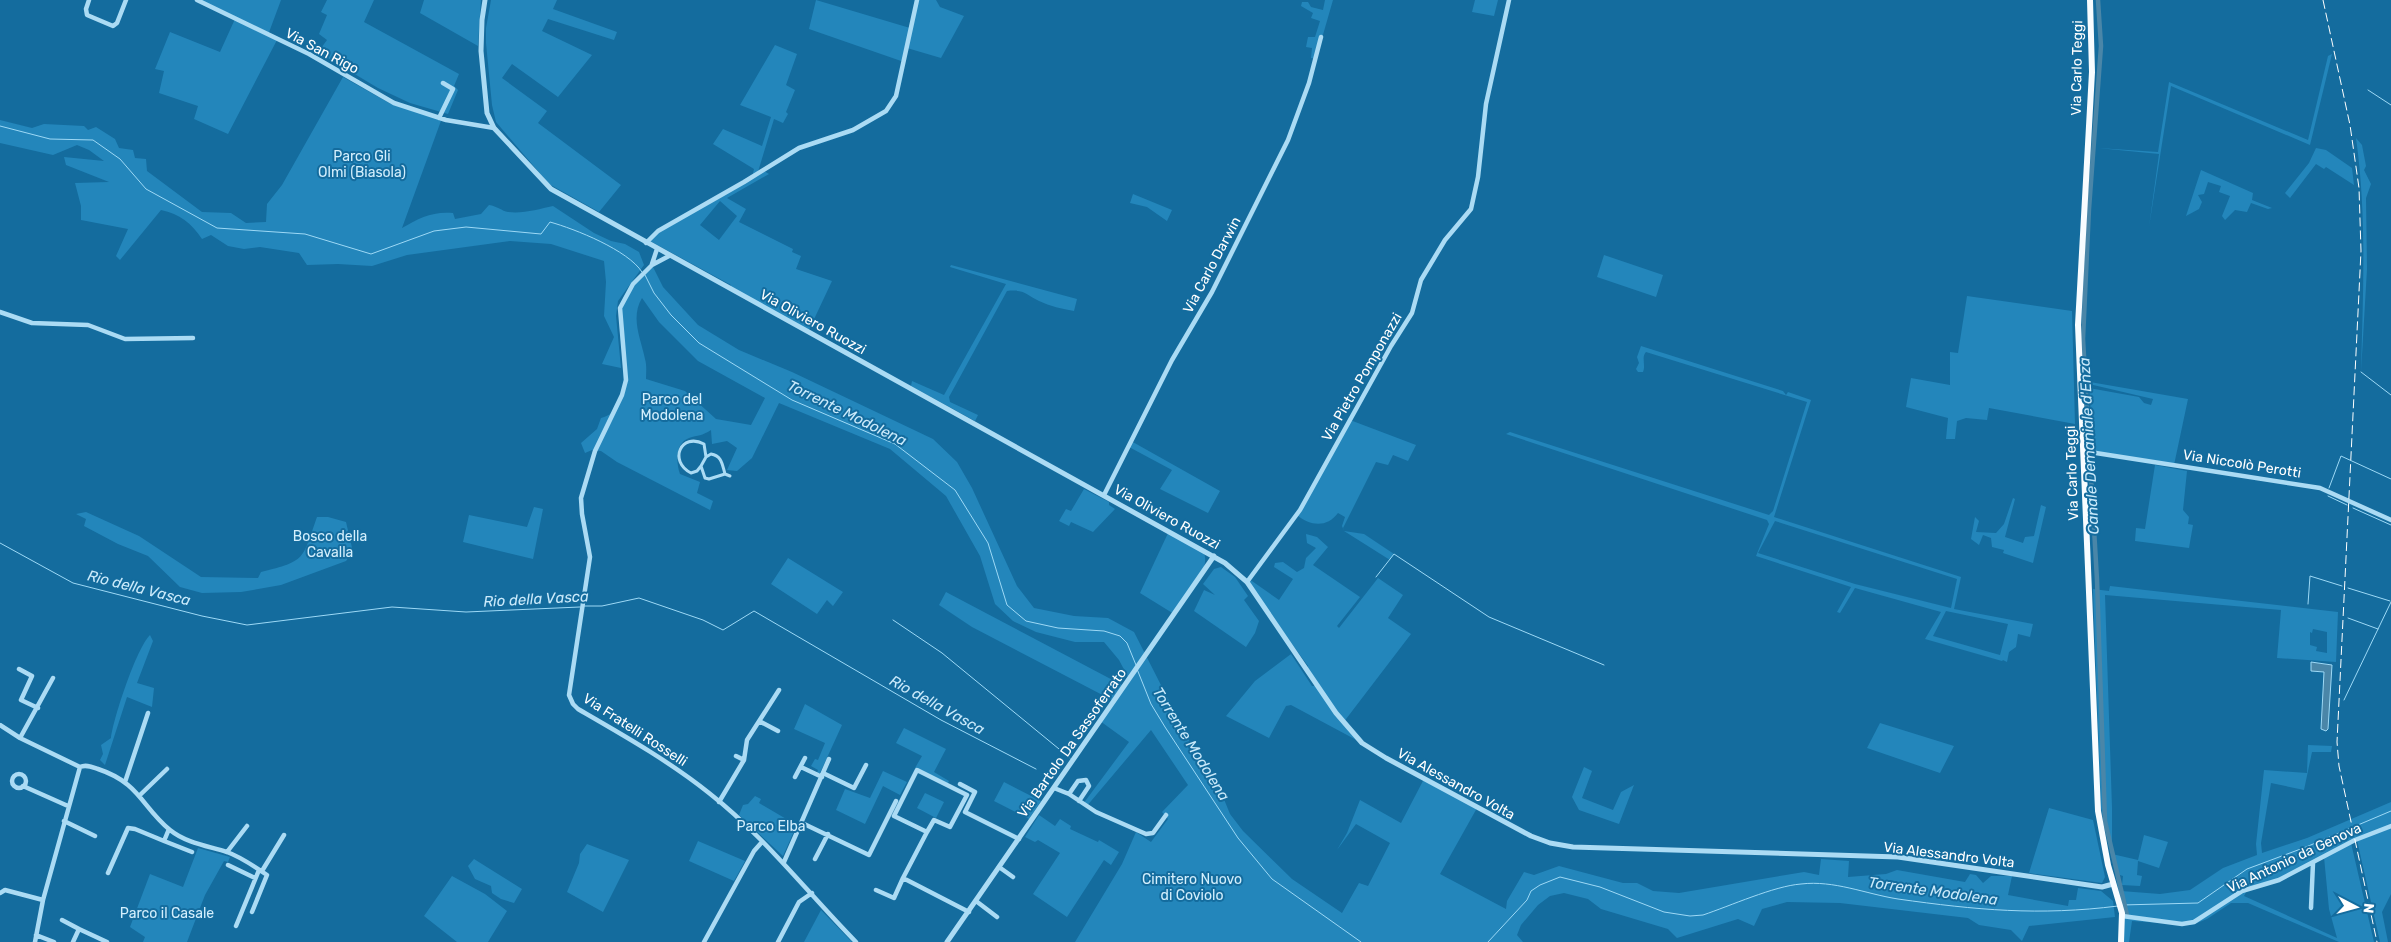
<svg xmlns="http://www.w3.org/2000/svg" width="2391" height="942" viewBox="0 0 2391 942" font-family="Rubik,sans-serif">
	<rect width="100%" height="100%" fill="#146c9e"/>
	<path fill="#2386bb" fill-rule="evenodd" d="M197,0H281L268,35L277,40L228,134L194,119L198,106L159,93L164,71L155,69L170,32L220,52L235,19Z
		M327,0H374L364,22L459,74L454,86L458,90L448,114L410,103L378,88L318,52L327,40L319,34L327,15L321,12Z
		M424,0H481L478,46L420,13Z
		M491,0H557L553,9L617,32L614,40L548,19L542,31L592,55L558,97L512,64L502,78L547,111L538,123L621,185L599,212L549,184L496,122L492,105L486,43V28Z
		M816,0L910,28L917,0H936L940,7L964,16L941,58L907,48L904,62L809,29Z
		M1325,0H1333L1316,59L1311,58L1312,48L1306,47L1308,37H1315L1320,21L1311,18L1313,13L1301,6L1302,2H1308L1311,7L1323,10Z
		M1475,0H1498L1494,16L1472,12Z
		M775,45L797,54L786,85L795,90L786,112L788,114L783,123L774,119L757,175L764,171L769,174L727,198L746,209L739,222L793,249L792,252L801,256L796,269L832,281L808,332L729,289L731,285L650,241L658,233L752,178L754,169L713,144L723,129L762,146L771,117L740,105ZM720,201L737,216L719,240L700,225Z
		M2332,54L2310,145L2171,86L2149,227L2159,154L2098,148L2158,152L2169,82L2308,140L2328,56Z
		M343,77L391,104L393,102L442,118L402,228C419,218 433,211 453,213L455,219L481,214L489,205C497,206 502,211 508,212C523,214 539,209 553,206L594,233L611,241L625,244L639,252L644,265L618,301L616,316L621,368L602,364L614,337L604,316L606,282L604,261L551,244L510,241L407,255L372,266L338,264L307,265L299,253L260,247L244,249L228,246L211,235L202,239C191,223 180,214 161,210L120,260L116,256L128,229L81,220V206L75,183L109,182L66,165L64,157L104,161L89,150L77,145L53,155L0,143V120L32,128L44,124L84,126L88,130L96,127L115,139L119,148L133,150L135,158L146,159L147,171L202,212L231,213L246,223L266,222L267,204L282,185Z
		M2356,138L2362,145L2366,166L2364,170L2371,184L2366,198L2367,269L2361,372C2363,294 2367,216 2356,138Z
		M2316,148L2326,150L2352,168L2354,185L2326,167L2324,169L2316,164L2290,198L2285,193L2309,163Z
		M2201,170L2253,193L2252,200L2272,208L2268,209L2251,203L2247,212L2235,210L2225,220L2222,216L2230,196L2219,192L2221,186L2208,182L2204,194L2198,195L2202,202L2199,209L2186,216Z
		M1133,194L1172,210L1167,221L1147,207L1130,203Z
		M1604,255L1663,275L1656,297L1597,277Z
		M652,265L663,287L698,325L739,350L792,372L933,439L957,462L972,488L1017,586L1034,608L1074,616L1108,618L1134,632L1195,752L1215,777L1230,814L1243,831L1292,879L1342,913L1359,883L1368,886L1390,843L1356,824L1337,850L1347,833L1360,800L1401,823L1424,779L1477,808L1440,874L1506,909L1507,901L1524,872L1534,875L1559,866L1623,883H1637L1653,891L1679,893L1804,872L1819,875L1821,859L1849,861L1848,877L1886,874L1897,870L1965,882L1970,874L1976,875L1983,883L1991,876H2012L2008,895L2068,906L2069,900H2076L2078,888L2101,891L2113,901L2115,917L2029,926L2022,941L2011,930L1979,925L1968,918L1840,903L1787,902L1762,909L1754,926L1738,919L1677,938L1668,929L1601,909L1588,899L1564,893L1550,896L1538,905L1521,925L1517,935L1523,942H1075L1122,864L1136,832L1151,842L1168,819L1162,812L1188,785L1151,730L1086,807L1083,804L1129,742L1100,721L1114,701L972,627L939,605L946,592L1124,686L1129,679L1119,660L1104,642H1075L1036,632L1013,621L995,604L980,556L946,496L890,449L779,403L752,458L737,471L727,470L737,448L727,441L712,444L711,430C702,436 698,435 689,438C675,443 676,463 680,474L700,482L697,493L713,501L710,510L617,462L601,451L592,450L585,453L581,443L597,429L601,418C639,409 617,343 620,316C621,295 638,280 652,265ZM642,298L659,322L698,361L765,398L751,425L716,419L685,391L646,379C646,373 647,366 645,359C641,339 630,318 642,298Z
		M951,265L1077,299L1074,311C1062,309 1050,306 1039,301C1025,294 1024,289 1007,291L949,397L950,402L978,415L975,421L911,386L912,381L944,395L1006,284L950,267Z
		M1967,296L2072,311L2075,424L1989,408L1987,420L1966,418L1957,421L1955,439H1946L1948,418L1906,407L1911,378L1950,385V352L1958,353Z
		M1641,346L1783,391L1786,395L1788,392L1811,400L1774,517L1961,577L1954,609L2033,624L2030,637L2018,634L2016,647L2009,652L2007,662L2003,660L2002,661L1925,639L1941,612L1855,588L1840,613L1837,612L1851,587L1756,556L1769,524L1767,520L1506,434L1510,432L1769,515L1773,511L1807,402L1646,352C1641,357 1646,365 1643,372H1638L1636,369L1639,363L1637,357ZM1775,521L1957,579L1951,608L1855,584L1758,553ZM1946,611L2008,624L2000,655L1933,636Z
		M2090,382L2188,399L2174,465L2094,453L2089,388L2139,397L2144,403L2151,405L2153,399L2089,384Z
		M1350,420L1416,445L1408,461L1393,455L1388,465L1376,462L1343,528L1344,531L1364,534L1394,554L1390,560L1344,531L1342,526L1345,517L1338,513C1327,528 1310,526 1297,515Z
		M1131,441L1220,491L1208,513L1160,489L1172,470L1129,447Z
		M2155,465L2187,471L2183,510L2189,517L2188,524L2193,525L2189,548L2135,541L2136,528L2145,529Z
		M1084,489L1109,502V505L1115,509L1093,532L1071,522L1069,526L1059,521L1066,509L1071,511Z
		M2013,498L2015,499L2005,537L2023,543L2025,537L2034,536L2041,505L2046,507L2033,563L2003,553L2004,550L1992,547L1991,538L1983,535L1979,545L1971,539L1975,517L1979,521L1976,532L1996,533L2004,524Z
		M534,507L543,509L533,559L463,542L469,515L527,527Z
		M86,512L139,536L201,577L258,578L261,572C307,561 302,559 317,517H328L346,522L353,552L346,561L281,585L241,592L202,593L180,587L148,556L118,544L84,526L86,519L76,514Z
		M1169,531L1204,553C1211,571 1185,599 1174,614L1140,593Z
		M1306,534L1317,537L1328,547L1313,565L1360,597L1337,626L1339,628L1378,578L1403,595L1388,618L1411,634L1343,723L1362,743L1291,705L1286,706L1269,738L1226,716L1255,681L1291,654L1312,686H1317L1306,670L1308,666L1247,582L1249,579L1279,600L1293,579L1274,567L1275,563L1283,562L1297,572L1304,568L1306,558L1316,548L1307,543Z
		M788,558L843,592L833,606L827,600L817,614L771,584Z
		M1221,567L1235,577L1248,596L1244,600L1259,621L1255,633L1246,647L1194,611L1204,590L1215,595L1203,584L1214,569Z
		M2110,586L2338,612L2336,662L2277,658L2281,610L2105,595L2112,808V854L2138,860L2144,835L2168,842L2159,868L2138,861L2137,875L2142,876L2140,886L2122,885L2123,876L2117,874L2121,891L2160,894L2190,890L2223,868L2257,855L2256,844L2264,770L2307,773L2308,745L2332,746L2331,752H2312L2304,790L2271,783L2261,843L2262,853L2307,838L2391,802V894L2382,912L2388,942H2380L2357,840L2351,843L2374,942H2339L2248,903H2231L2207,919L2192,925L2132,921L2129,942H2123L2119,892L2101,808L2093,589L2109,591ZM2313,629L2327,632V653L2316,651L2317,647L2310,645V632L2312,633ZM2324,857L2329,909L2337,938L2244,896L2247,890L2279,880Z
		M150,635L153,641L137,683L154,688L152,707L127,697L105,765L100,760L103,754L101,745L111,738C114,717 136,649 150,635Z
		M805,704L842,725L820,773H817L818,770L811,766L815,759L818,760L825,743L794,729Z
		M1880,723L1954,746L1940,773L1867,748Z
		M904,728L946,749L934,772L949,781L947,785L915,768L922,756L896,743Z
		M1584,767L1592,771L1582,798L1613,810L1621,792L1634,785L1619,824L1579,810L1572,797Z
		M883,771L907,782L900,795L883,786L865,824L836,810L845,789L870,798Z
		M1004,782L1041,801L1029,819L994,801Z
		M925,793L944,802L936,818L917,808Z
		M755,796L761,799L759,803L788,820L787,824L795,829L783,856L739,815L743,805L748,804Z
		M2049,808L2093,820L2105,877L2102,883L2029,873Z
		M1039,815L1055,826L1060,819L1071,826L1070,829L1098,842L1099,840L1119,852L1111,865L1104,860L1067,917L1033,894L1060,853L1038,840L1035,842L1025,837Z
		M698,841L745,861L734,881L689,861Z
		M587,844L629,860L603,912L567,892L579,863L580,854Z
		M198,848L230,857L228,862L224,861L205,895L187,942H143L145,937L130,927L150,874L183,887Z
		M474,859L522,889L514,903L501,899L492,893L491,886L475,879L468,866Z
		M452,876L485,894L507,911L488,942H457L424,916Z
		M821,910L852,942H804Z"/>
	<path fill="#4a86a8" stroke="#9dd9f6" d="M2311,662L2332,665L2328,729L2326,731L2321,729L2324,672L2311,671Z"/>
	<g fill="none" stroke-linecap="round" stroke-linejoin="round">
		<path stroke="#9dd9f6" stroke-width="1" d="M2368,90L2391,105
			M0,126L50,139L93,140L120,159L146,189L217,228L305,234L371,254L434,231L466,227L541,234L550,222C575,229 628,250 642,272
			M645,275L654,293L671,315L699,343L792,400L895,444L955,490L988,543L1007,605L1026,621L1058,628L1104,631L1120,636L1127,643L1136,665
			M2361,372L2391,395
			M2329,488L2341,456L2391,479
			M2328,496L2347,505
			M2353,508L2391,525
			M0,543L73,583L202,616L247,625L392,607L466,612L580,607
			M1376,577L1394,554L1489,617L1604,665
			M2348,588L2390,601
			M2308,604L2310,576L2342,586
			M584,606H602L639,598L703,620L723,630L754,611L941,720L1036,769
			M2348,618L2378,629
			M893,620L942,653L1070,758
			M1137,669L1151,704L1165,727L1238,838L1272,879L1361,942
			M2344,700L2391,602
			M2122,905L2198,903L2247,869L2306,847L2391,811
			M1488,942L1527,900L1531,891L1540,885L1560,877L1600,887L1664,912L1690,916L1703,915C1730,906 1774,886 1801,884C1834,880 1866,894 1898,899C1976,910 2039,916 2118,906"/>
		<path stroke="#4a86a8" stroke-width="4.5" d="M2098,0L2101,46L2089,209L2083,339L2097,580L2105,821L2127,915"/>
		<path stroke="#abdbf4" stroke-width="3" d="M701,466L706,457
			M725,474L709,479L705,478L701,466L697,471L691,473C668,461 681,432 704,444L706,457L711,454C722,456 722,464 725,474L730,476"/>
		<path stroke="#abdbf4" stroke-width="4.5" d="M89,0L86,9L87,15L113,26L117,23L126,0
			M197,0L309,54L394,103L446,120L494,128
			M439,118L453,89L443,83
			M646,243L658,231L744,182L799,148L853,130L886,111L896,96L917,0
			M669,256L652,265L633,284L620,308L626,380L622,395L595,451L581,498L582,514L590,557L569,695L573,704L578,709C623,735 669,761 709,793C764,836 807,892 856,942
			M652,264L657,249
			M0,312L32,323L88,325L125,339L193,338
			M2083,451L2320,488L2391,520
			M1104,495L1172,360L1212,292L1288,140L1309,83L1321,37
			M1247,582L1300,510L1391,346L1412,313L1421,280L1445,240L1471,209L1478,177L1486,104L1509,0
			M19,669L32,676L21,700L38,708
			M759,721L778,731
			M0,725L20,738L80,767
			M20,738L53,678
			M736,756L744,760
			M80,767C86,764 92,767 98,769C140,783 141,806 170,830C186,843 208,846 227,852C241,857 254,866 267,875L252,912
			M801,767L822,777
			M823,773L854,788L866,765
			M12 781a7 7 0 1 1 14 0a7 7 0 1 1-14 0Z
			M795,777L805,758
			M125,782L148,713
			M960,784L975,792L965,812L1019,839
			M23,786L68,806
			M1054,788L1069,794L1096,812L1146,834L1153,833L1166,815
			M1069,794L1078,781L1086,780L1089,786L1079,801
			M140,795L167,769
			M719,802L744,760L747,740L779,690
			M64,821L95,836
			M802,823L869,855L896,801
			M169,829L164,841L192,852
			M927,832L934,820L950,827L967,795L917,770L894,816L927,832L903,878L969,912
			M227,852L247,826
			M815,859L828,834
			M784,862L829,759
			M228,865L255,878
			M999,867L1013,877
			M262,871L284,835
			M108,873L128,828L135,829L164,841
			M876,890L894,898L903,878
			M0,893L5,890L43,900
			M976,901L997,917
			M2311,908L2313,863
			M2122,916L2182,924L2194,922L2242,891L2279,880L2355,840L2391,826
			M62,920L79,929
			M236,926L259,870
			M36,935L54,942
			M35,942L43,900L80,767
			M73,942L79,929L107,942
			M704,942L754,851L762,842
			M778,942L799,902L812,893"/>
		<path stroke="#abdbf4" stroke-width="5" d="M485,0L482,20L481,51L487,113L494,128L551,189L1225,563L1247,582L1336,713L1362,743L1386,758L1531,836L1550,843L1573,847L1898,857L2102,887L2113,884
			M947,942L1214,556"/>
		<path stroke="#f8fcff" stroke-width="6" d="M2090,0L2092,72L2078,325L2098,811L2108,865L2122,913L2121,942"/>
		<path stroke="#fff" stroke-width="1" stroke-dasharray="9 4" stroke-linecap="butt" d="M2323,0L2350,125L2359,188L2361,251L2337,742L2339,766L2377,942"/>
	</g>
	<g text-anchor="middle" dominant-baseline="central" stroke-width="4" stroke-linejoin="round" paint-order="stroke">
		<g font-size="14" fill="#fff" stroke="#146c9e">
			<text transform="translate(322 51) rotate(28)">Via San Rigo</text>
			<text transform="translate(2077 68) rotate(-89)">Via Carlo Teggi</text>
			<text transform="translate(1212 265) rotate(-62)">Via Carlo Darwin</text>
			<text transform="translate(813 322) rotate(29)">Via Oliviero Ruozzi</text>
			<text transform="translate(1362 377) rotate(-60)">Via Pietro Pomponazzi</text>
			<text transform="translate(2242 464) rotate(9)">Via Niccolò Perotti</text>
			<text transform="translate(2072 473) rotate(-92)">Via Carlo Teggi</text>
			<text transform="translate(1167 517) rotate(29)">Via Oliviero Ruozzi</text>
			<text transform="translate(635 730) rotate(33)">Via Fratelli Rosselli</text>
			<text transform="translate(1072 743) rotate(-55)">Via Bartolo Da Sassoferrato</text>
			<text transform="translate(1456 784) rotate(29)">Via Alessandro Volta</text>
			<text transform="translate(1949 855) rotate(7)">Via Alessandro Volta</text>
			<text transform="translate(2294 858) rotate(-25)">Via Antonio da Genova</text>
		</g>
		<g font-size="14" fill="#d3effd" stroke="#146c9e">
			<text x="362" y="156">Parco Gli<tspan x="362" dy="16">Olmi (Biasola)</tspan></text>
			<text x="672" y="399">Parco del<tspan x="672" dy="16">Modolena</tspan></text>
			<text x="330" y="536">Bosco della<tspan x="330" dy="16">Cavalla</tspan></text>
			<text x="771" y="826">Parco Elba</text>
			<text x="1192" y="879">Cimitero Nuovo<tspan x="1192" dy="16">di Coviolo</tspan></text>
			<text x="167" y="913">Parco il Casale</text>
		</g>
		<g font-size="15" font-style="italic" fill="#caeafb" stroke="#146c9e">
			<text transform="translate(847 413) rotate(26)">Torrente Modolena</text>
			<text transform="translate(2089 446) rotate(-93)">Canale Demaniale d'Enza</text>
			<text transform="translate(139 588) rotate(14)">Rio della Vasca</text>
			<text transform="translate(536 599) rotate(-3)">Rio della Vasca</text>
			<text transform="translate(937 705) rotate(29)">Rio della Vasca</text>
			<text transform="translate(1191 744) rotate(58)">Torrente Modolena</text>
			<text transform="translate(1933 891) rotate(8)">Torrente Modolena</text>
		</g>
	</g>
	<g transform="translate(2356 907) rotate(96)" stroke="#146c9e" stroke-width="4" paint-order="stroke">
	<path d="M0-4L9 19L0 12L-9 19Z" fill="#ffffff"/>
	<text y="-8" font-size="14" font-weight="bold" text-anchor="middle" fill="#ffffff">N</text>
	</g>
</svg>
